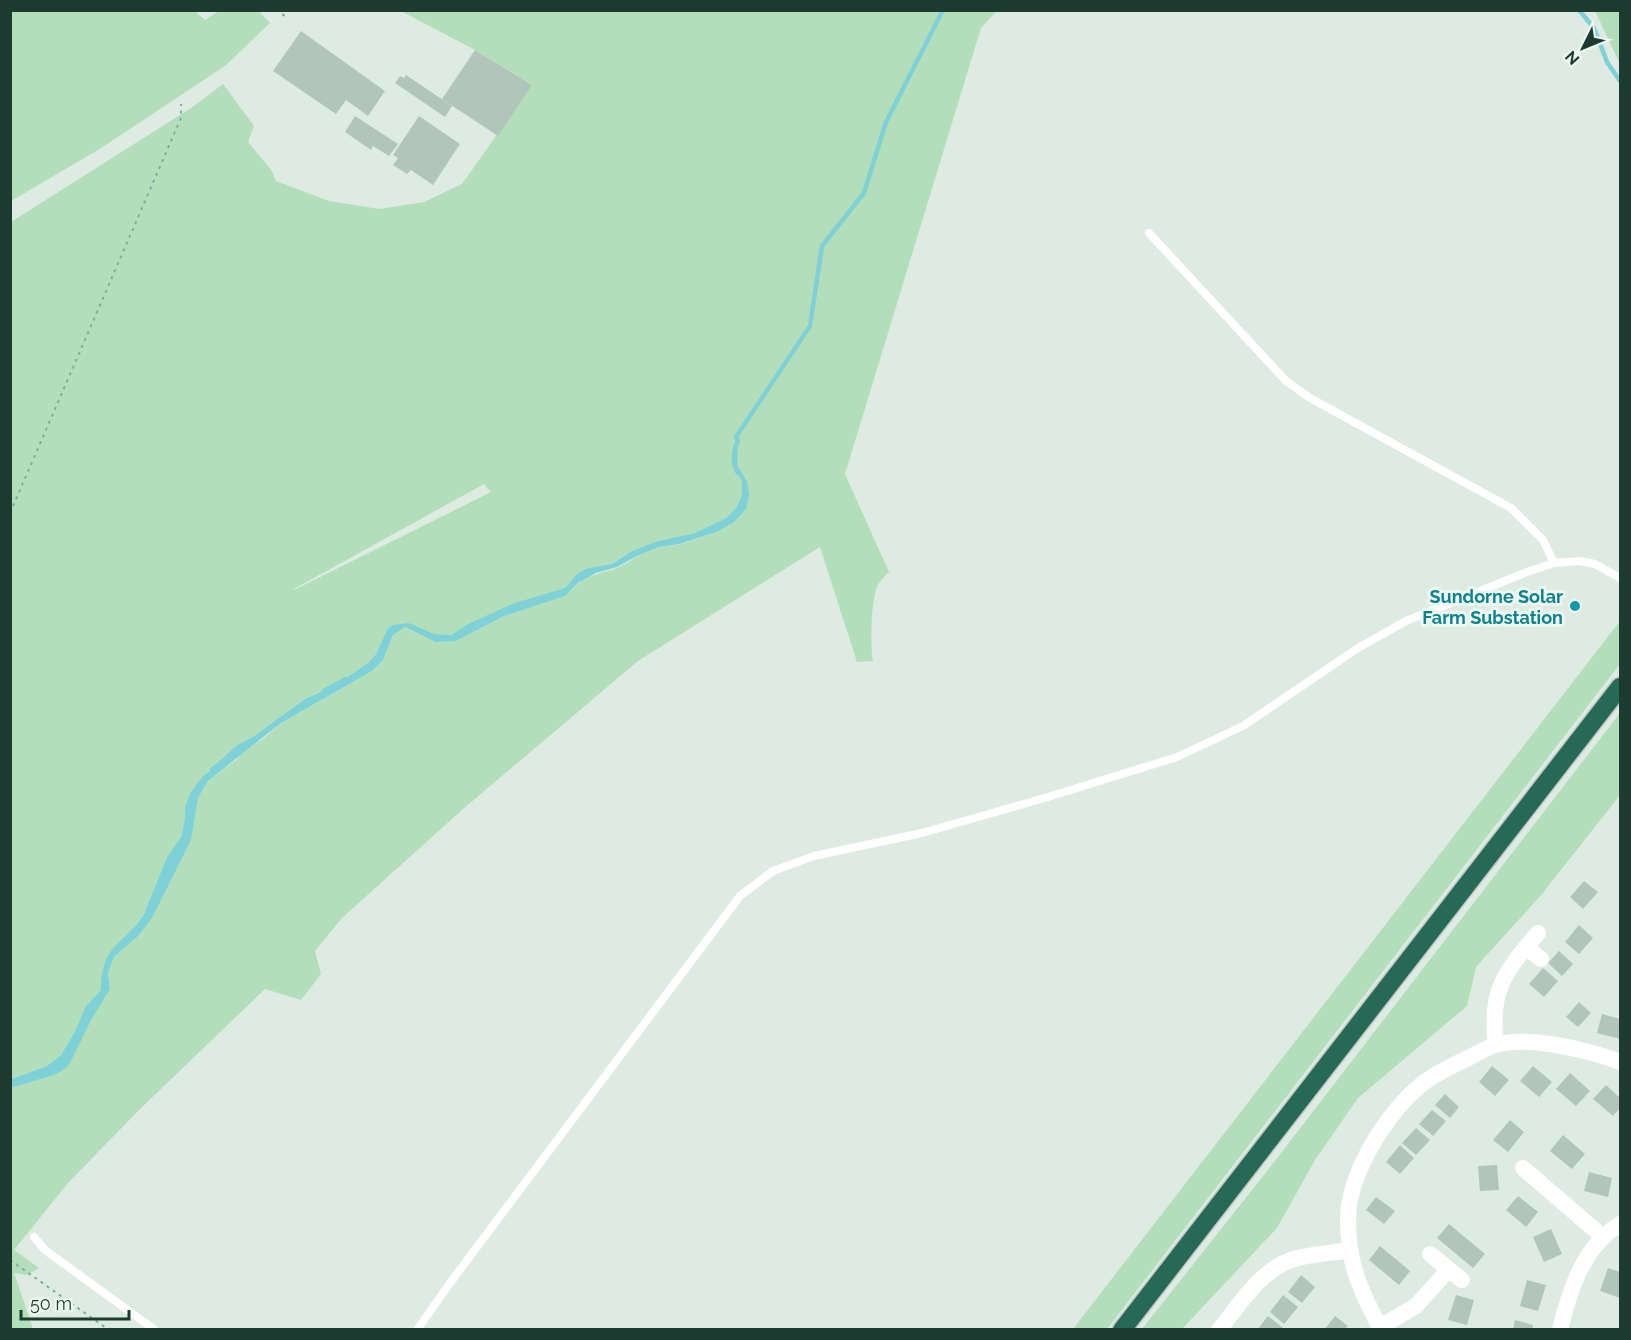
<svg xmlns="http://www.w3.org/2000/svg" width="1631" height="1340" viewBox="0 0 1631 1340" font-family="Raleway,sans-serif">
	<rect width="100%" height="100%" fill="#ddebe3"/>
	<path fill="#b3deba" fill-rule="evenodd" d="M10,11H195L205,20L219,11H259L270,23L225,66L98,150L11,201Z
		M401,11H997L981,28L845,474L889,572C885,576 879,582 877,587C871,602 870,645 873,661L857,662L820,547L638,661L463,809L342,918L315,951L321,974L301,1000L265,989L139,1110L68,1183L14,1250L39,1268L27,1275L14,1273L33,1329H11V1088L54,1075L110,989L108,973L114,957L137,937L194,810L198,798L208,781L236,760L243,752L264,738L281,723L372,671L383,660L393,635L405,627L416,633L456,641L504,616L572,590C585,575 600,574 617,568C631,562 643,551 658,547C666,545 674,546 681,544C699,539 717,531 733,523L747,481L737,465V447L735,469L742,481V495L736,508L726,518L695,533L658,541L632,551L612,564L588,568L578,573L565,588L466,625L451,635L434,634L409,623L387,630L376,654L368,663L334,686L305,699L254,736L237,745L226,755L222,764L204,775L185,807V819L181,837L167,857L143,916C122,946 101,946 102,989L86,1006L74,1033L61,1055L47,1066L11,1079V222L191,108L223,84L254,126L248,142L272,171L276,181L329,201L379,209L424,202L462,184L532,85L475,50ZM484,484L491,492L294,590V589Z
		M1595,11H1620V64Z
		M1620,621V664L1107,1329H1073Z
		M1620,713V795L1542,894L1476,967L1467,1006L1358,1098L1315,1160L1277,1228L1182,1329H1142L1271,1166Z"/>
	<path fill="#7ed1d6" d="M738,441L737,465L747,481L749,495L746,509L733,523L716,532L680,544L658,547L637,556L617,567L596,573L578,583L565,596L504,616L456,641L436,642L405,627L393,635L383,660L372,671L281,723L208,781L198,798L191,840L152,918L137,937L114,957L108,973L110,989L91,1020L70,1063L66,1068L54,1075L11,1088V1079L47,1066L61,1055L74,1033L86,1006L101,990C102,944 121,947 143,916L167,857L181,837L185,819V807L191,792L204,775L222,764L226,755L237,745L254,736L305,699L334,686L368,663L376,654L387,630L392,625L409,623L434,634L451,635L466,625L512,604L565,588L578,573L588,568L612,564L632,551L658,541L695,533L726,518L736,508L742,495V481L735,469L734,462Z"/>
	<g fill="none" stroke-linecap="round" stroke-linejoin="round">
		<path stroke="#7ed1d6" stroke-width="4.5" d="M1579,10L1594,28L1607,62L1620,81
			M738,473C732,463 733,451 738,441L736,437L810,326L822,246L864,193L886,122L943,10
			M324,691L346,679
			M212,770L227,758"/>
	</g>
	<path fill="#b2c5bc" d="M301,31L385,91L368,116L346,100L336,114L273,71Z
		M475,50L532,85L498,136L442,99Z
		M406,75L452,106L445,117L395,83L400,76L404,78Z
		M355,116L398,144L389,156L373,146L371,150L345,132Z
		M419,116L460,144L433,185L411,170L407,174L393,165L398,158L393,155Z
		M1584,881L1598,892L1583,909L1570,897Z
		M1579,925L1593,938L1579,954L1565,942Z
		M1559,951L1573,964L1562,976L1548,963Z
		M1543,968L1558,981L1544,997L1529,984Z
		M1579,1002L1591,1013L1578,1027L1566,1017Z
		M1602,1014L1620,1019V1039L1597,1033Z
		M1492,1066L1509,1080L1495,1096L1479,1082Z
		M1533,1066L1552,1082L1539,1097L1520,1081Z
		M1570,1073L1590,1091L1576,1106L1556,1089Z
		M1606,1085L1620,1098V1108L1613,1116L1593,1099Z
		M1445,1094L1459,1107L1450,1118L1435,1105Z
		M1432,1110L1446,1121L1433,1136L1419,1124Z
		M1510,1120L1524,1132L1508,1152L1493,1140Z
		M1416,1128L1430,1140L1416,1155L1402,1143Z
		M1563,1135L1585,1154L1572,1169L1550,1151Z
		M1400,1145L1414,1158L1400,1174L1386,1162Z
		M1497,1165L1499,1190L1480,1191L1478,1166Z
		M1589,1172L1612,1178L1608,1197L1584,1191Z
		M1518,1196L1538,1212L1526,1227L1506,1210Z
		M1376,1197L1395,1211L1384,1224L1366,1210Z
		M1449,1224L1485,1254L1473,1268L1437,1238Z
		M1551,1229L1562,1254L1544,1262L1533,1237Z
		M1380,1246L1410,1271L1399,1285L1369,1260Z
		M1608,1268L1620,1272V1298L1600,1291Z
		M1301,1275L1315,1287L1302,1303L1288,1292Z
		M1527,1280L1546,1285L1538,1311L1520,1306Z
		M1283,1295L1298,1307L1284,1324L1270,1312Z
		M1456,1295L1474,1300L1467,1325L1448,1320Z
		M1268,1316L1283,1328L1281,1330H1257Z
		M1335,1316L1348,1326L1344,1330H1324Z
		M1515,1320L1533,1325L1532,1330H1513Z"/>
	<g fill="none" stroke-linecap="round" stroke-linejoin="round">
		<defs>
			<path id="highway" d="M1122,1330L1620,687"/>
		</defs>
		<use href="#highway" stroke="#c0c8c5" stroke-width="21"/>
		<path stroke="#7ab19b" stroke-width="2" stroke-dasharray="3 4.5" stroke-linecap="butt" d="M276,10L288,18
			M10,513L181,118V104
			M10,1260L109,1330"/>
		<path stroke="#fff" stroke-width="8" d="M1149,233L1286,381L1310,398L1511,508L1543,540L1554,563
			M34,1237L45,1250L155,1330
			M417,1330L450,1283L740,896L773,871L814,856L922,833L1048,797L1177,757L1243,726L1358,648L1406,621L1527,572L1554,563L1579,561L1595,564L1620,578"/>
		<path stroke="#fff" stroke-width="16" d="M1526,947L1541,959
			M1496,1045C1489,991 1504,973 1538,933
			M1523,1168L1603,1237
			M1430,1254L1462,1280
			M1380,1327L1416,1306L1449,1269
			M1219,1330C1240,1304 1261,1269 1294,1259C1312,1254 1332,1253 1350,1250
			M1381,1330C1368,1304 1354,1278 1350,1249C1348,1234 1347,1214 1350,1199C1359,1158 1390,1110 1422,1084C1436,1073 1454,1065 1470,1057C1478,1053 1486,1048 1495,1045C1528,1035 1588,1050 1620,1062
			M1560,1330C1570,1289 1583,1247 1620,1224"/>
		<use href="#highway" stroke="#266a56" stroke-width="18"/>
	</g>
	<circle fill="#0f9aa8" stroke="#edf7f1" stroke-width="2" cx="1575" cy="606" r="6"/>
	<g text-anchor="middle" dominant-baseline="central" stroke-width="6" stroke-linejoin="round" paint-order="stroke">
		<g font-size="18" font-weight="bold" fill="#0d838f" stroke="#edf7f1" text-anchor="end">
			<text x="1563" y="596">Sundorne Solar<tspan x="1563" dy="21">Farm Substation</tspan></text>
		</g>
	</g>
	<rect width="1631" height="1340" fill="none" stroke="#1d3b30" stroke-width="24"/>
	<g transform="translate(1583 48) rotate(227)" stroke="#edf7f1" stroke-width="4.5" paint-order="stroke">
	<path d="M0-4.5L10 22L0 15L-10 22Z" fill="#1d3b30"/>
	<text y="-9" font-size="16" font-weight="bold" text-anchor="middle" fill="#1d3b30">N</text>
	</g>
	<path d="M21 1310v9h108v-9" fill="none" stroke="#1d3b30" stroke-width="3"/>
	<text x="30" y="1310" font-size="18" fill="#1d3b30" stroke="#edf7f1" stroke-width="4.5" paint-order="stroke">50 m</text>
</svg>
